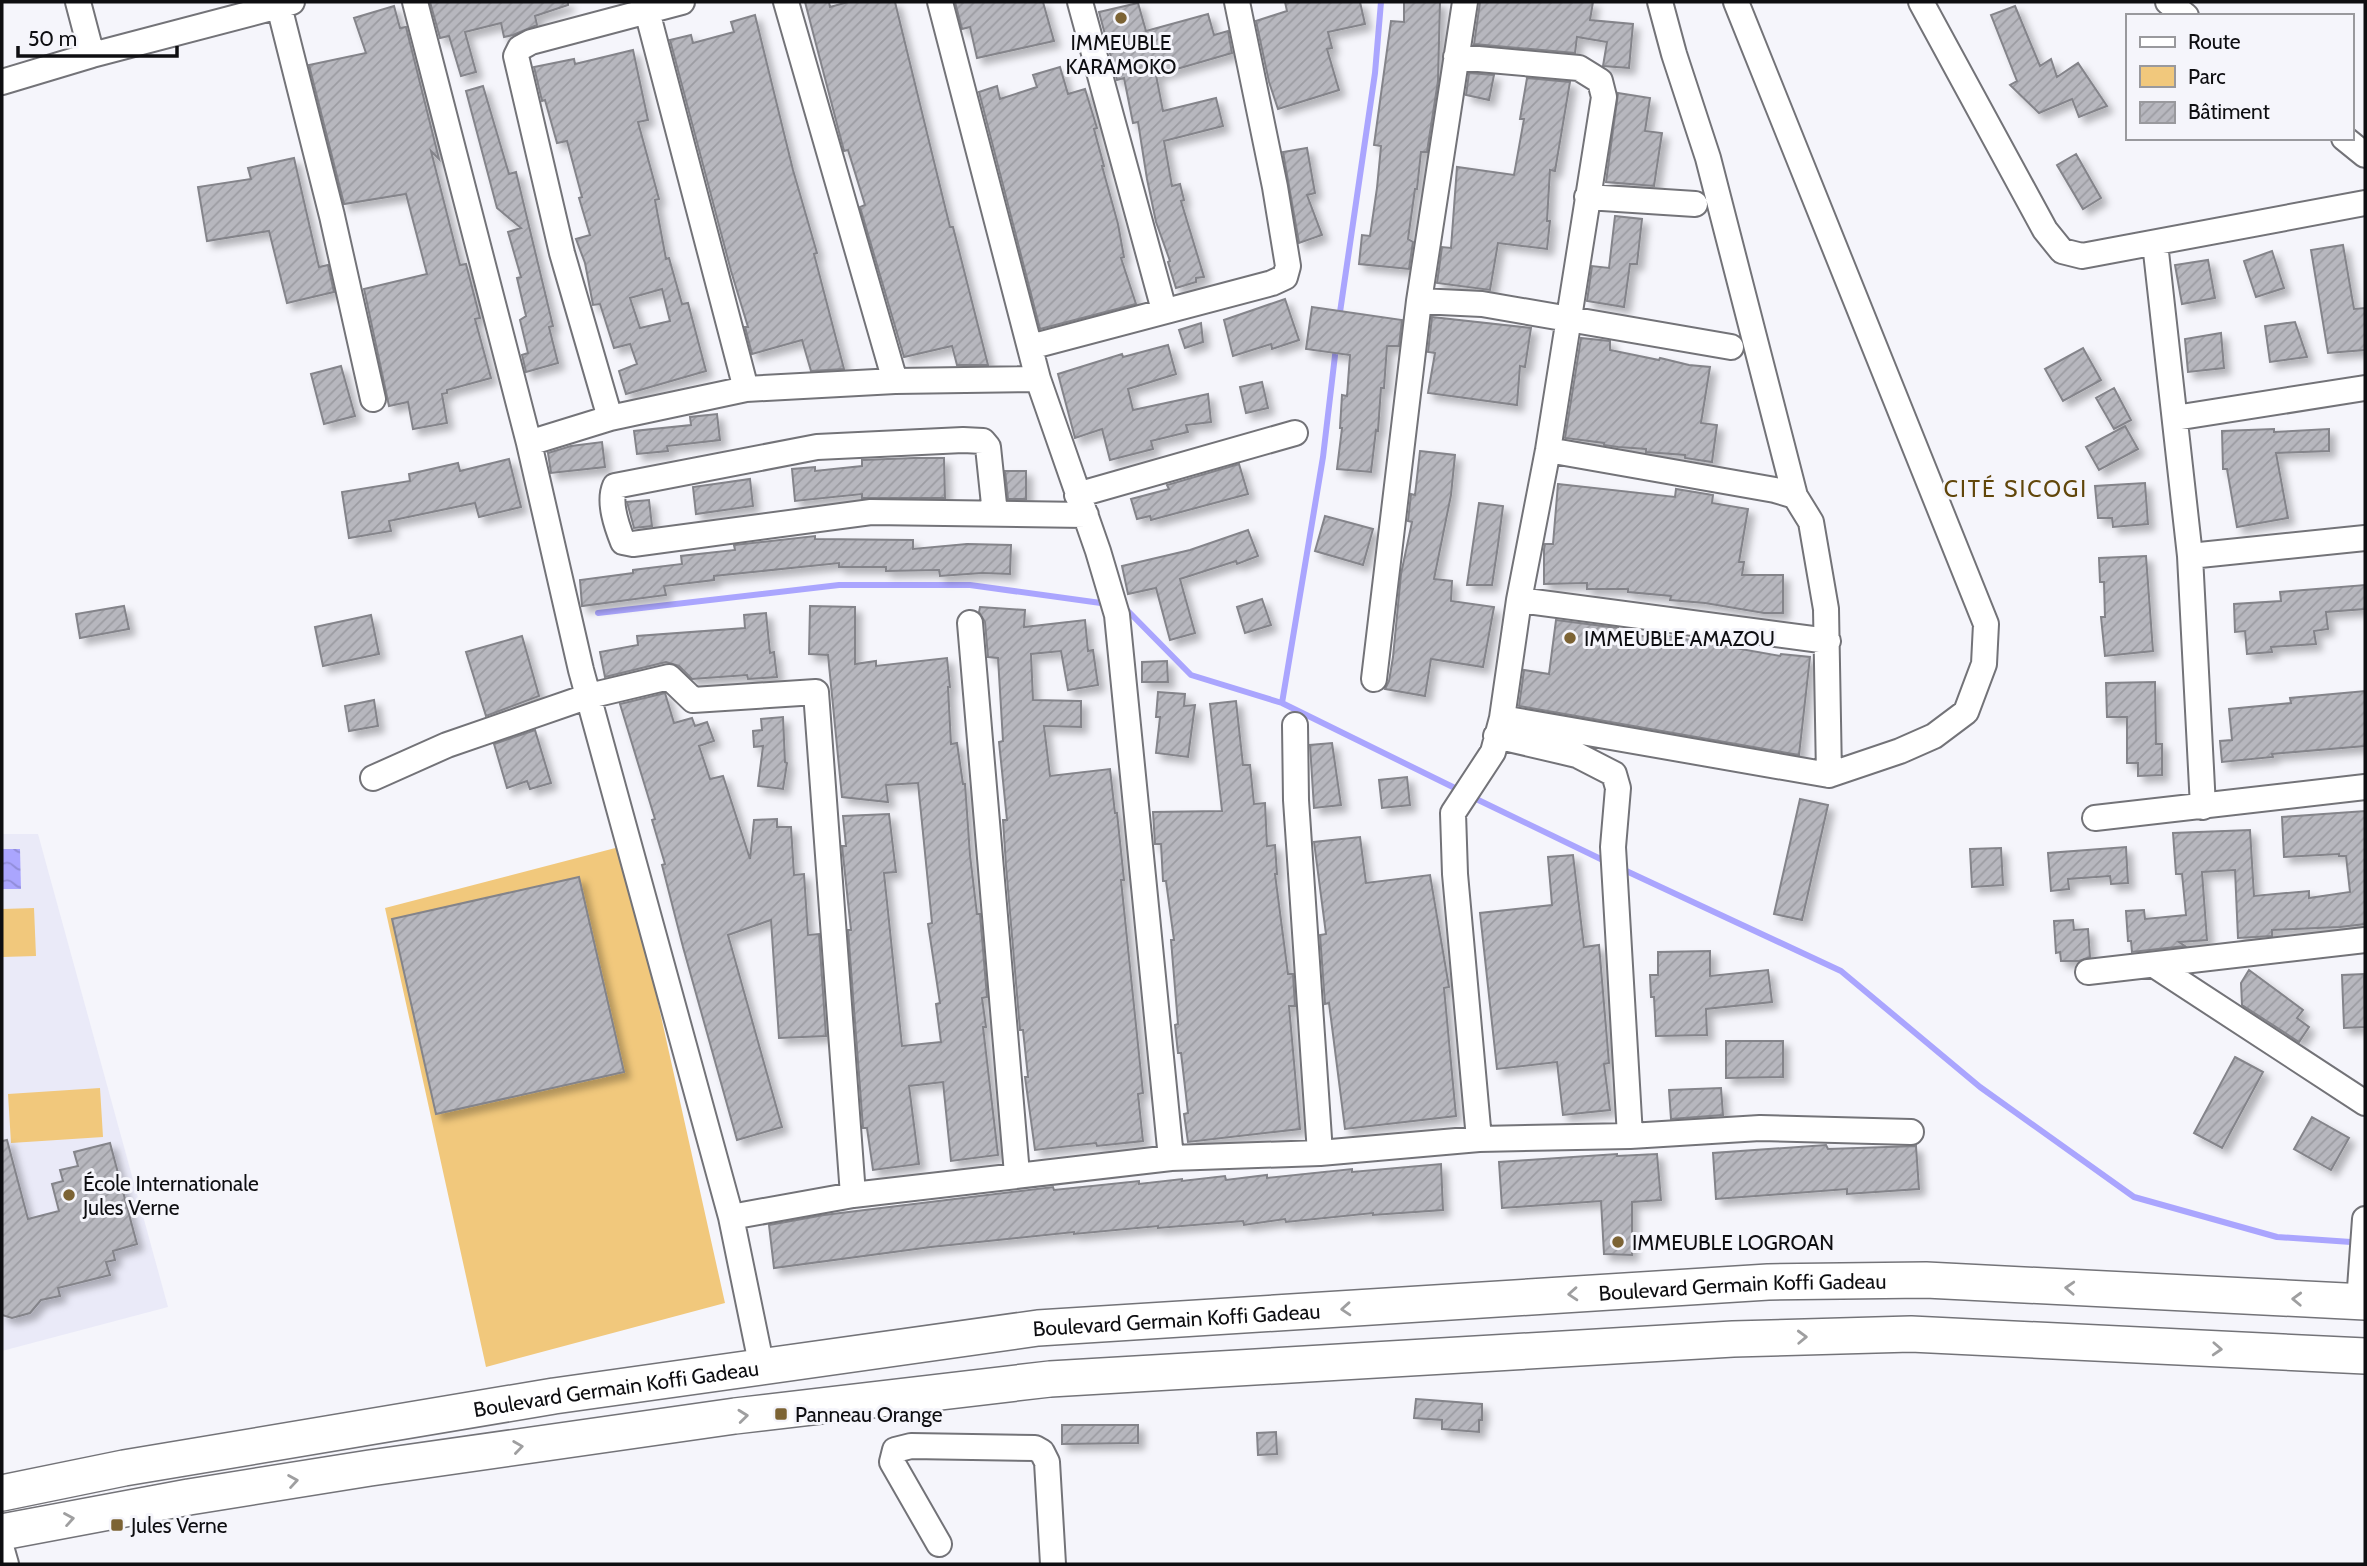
<svg xmlns="http://www.w3.org/2000/svg" width="2367" height="1566" viewBox="0 0 2367 1566" font-family="Cabin,sans-serif">
	<defs>
		<pattern id="water-waves" width="16" height="10" patternUnits="userSpaceOnUse" patternTransform="scale(1.75)"><rect width="16" height="10" fill="#aaa5fe"/><path d="M0 5q4-4 8 0t8 0" fill="none" stroke="#918dd9"/></pattern>
		<pattern id="building-hatch" width="6" height="6" patternUnits="userSpaceOnUse" patternTransform="scale(1.75)"><rect width="6" height="6" fill="#b7b7be"/><path d="M-1 1l2-2M0 6l6-6M5 7l2-2" fill="none" stroke="#9c9ca2"/></pattern>
		<filter id="shadow"><feDropShadow dx="6" dy="6" stdDeviation="3.5" flood-color="#0004"/></filter>
	</defs>
	<rect width="100%" height="100%" fill="#f5f5fb"/>
	<path fill="#eaeaf8" d="M2,834H38L168,1307L2,1351Z"/>
	<path fill="#f1c87c" d="M623,846L725,1303L486,1367L385,908Z
		M34,908L36,956L2,957V909Z
		M100,1088L103,1137L11,1143L8,1094Z"/>
	<path fill="url(#water-waves)" d="M2,849H20L21,889H2Z"/>
	<g fill="none" stroke-linecap="round" stroke-linejoin="round">
		<path stroke="#aaa5fe" stroke-width="6" d="M1339,319L1375,73L1381,2
			M1125,608L1191,675L1282,703L1461,791
			M598,613L839,585H970L1108,604
			M1282,703L1323,457L1336,347
			M1470,796L1609,863
			M1622,869L1841,971L1980,1087L2134,1197L2277,1237L2351,1242"/>
	</g>
	<path fill="url(#building-hatch)" stroke="#84848a" stroke-width="2" fill-rule="evenodd" filter="url(#shadow)" d="M430,2H568V5L535,16L537,25L513,35L504,37L501,23L465,32L476,72L461,76L449,36L440,38Z
		M805,2H829L830,7L848,2H895L950,227H953L988,365H957L952,346L904,357L860,207L865,205L848,150L844,151Z
		M955,2H1043L1054,41L977,58L970,27L962,29Z
		M1285,2H1360L1365,24L1328,32L1332,48L1327,49L1339,90L1278,109L1269,82L1256,21L1287,11Z
		M1404,2H1440L1438,81L1427,152H1421L1417,189H1415L1408,239L1413,242L1409,269L1359,264L1362,235L1370,236L1377,188L1381,146L1374,145L1391,21L1404,22Z
		M1480,2H1593L1590,20L1633,24L1629,68L1603,66L1607,42L1577,37L1575,53L1474,44Z
		M1138,3L1146,31L1208,14L1214,35L1228,31L1232,53L1156,75L1163,111L1216,98L1223,126L1164,141L1172,186L1180,184L1184,200L1181,201L1204,277L1196,278V282L1176,288L1168,262L1170,261L1156,222L1147,179L1138,122L1133,123L1124,78L1117,80L1099,12Z
		M394,6L400,28L406,27L439,159L431,151L460,265L466,264L480,318L475,319L491,378L447,390V393L442,394L447,423L413,429L408,402L389,406L364,289L427,274L406,194L344,204L309,65L366,53L354,18Z
		M2015,6L2040,66L2051,59L2057,77L2078,63L2107,106L2079,117L2072,99L2039,113L2010,85L2017,81L1991,15Z
		M755,15L793,170L817,253L814,254L844,369L811,371L802,340L752,354L745,327H748L731,271L670,40L691,35L693,43L734,32L731,22Z
		M633,50L648,120L638,122L659,199L655,200L666,259L669,258L682,304L688,303L706,371L626,394L619,371L637,364L630,344L614,348L600,304L593,305L585,263L576,239L590,235L579,198L582,197L567,141L557,143L545,100L542,101L534,67L574,59L575,64ZM662,289L670,321L640,328L630,298Z
		M1060,67L1068,94L1085,89L1097,128L1094,129L1104,166H1102L1118,224L1124,257L1121,258L1136,304L1040,329L979,92L997,86L1000,99L1037,87L1033,75Z
		M1469,73L1494,75L1489,100L1466,95Z
		M1527,78L1570,82L1555,171L1550,170L1547,221H1550L1547,249L1498,243L1490,290L1437,283L1442,247L1451,248L1457,167L1514,175L1524,119H1520Z
		M483,86L509,174L516,172L553,326L549,327L558,363L526,372L522,355L528,353L520,320L526,316L517,278L521,277L508,232L521,228L497,208L466,91Z
		M1618,93L1650,98L1645,131L1662,133L1654,186L1606,182Z
		M1307,148L1315,193L1307,195L1322,235L1299,243L1283,152Z
		M2076,154L2101,198L2083,209L2057,165Z
		M294,158L319,267L328,265L334,292L287,303L269,231L207,241L198,187L251,179L248,168Z
		M1615,216L1642,219L1637,264H1630L1624,307L1587,301L1592,266L1609,268Z
		M2343,245L2354,309L2365,308V350L2328,353L2311,250Z
		M2272,251L2284,288L2256,297L2244,261Z
		M2208,260L2215,298L2182,304L2175,265Z
		M1285,299L1299,340L1272,349L1271,344L1233,356L1224,320Z
		M1312,307L1402,320L1399,346H1387L1384,388H1381L1378,431L1376,430L1371,472L1337,469L1342,428H1340L1342,395L1347,396L1350,355L1306,349Z
		M1432,317L1531,328L1525,367L1520,366L1517,405L1428,393L1435,353L1428,352Z
		M2295,322L2307,357L2270,362L2265,326Z
		M1201,323L1203,342L1185,348L1179,330Z
		M2221,333L2224,368L2188,372L2185,339Z
		M1581,338L1610,341V350L1659,360L1660,358L1689,365L1710,367L1701,423L1717,425L1712,462L1685,458V455L1646,452V449L1618,447L1604,445V443L1565,438Z
		M1168,345L1176,374L1128,389L1133,410L1208,394L1211,422L1186,425L1188,432L1151,441L1153,449L1110,460L1102,429L1075,438L1058,374L1122,354L1123,357Z
		M2083,348L2101,380L2063,401L2045,369Z
		M341,366L355,416L324,424L311,374Z
		M1262,382L1268,408L1246,413L1240,387Z
		M2114,388L2131,420L2114,429L2096,398Z
		M717,414L720,440L667,446L668,451L637,454L634,431L691,425L690,417Z
		M2125,426L2138,449L2099,470L2086,447Z
		M2274,429V432L2329,429V451L2276,453L2288,518L2237,527L2227,469H2223L2222,431Z
		M602,442L605,467L551,473L548,453L571,446Z
		M1420,451L1455,455L1451,495L1434,579L1452,581L1451,601L1494,607L1483,667L1431,659L1425,696L1385,689L1389,681L1393,657L1401,574L1412,522L1408,521L1411,494L1415,495Z
		M914,458H944L945,498H862V494L795,501L792,469L815,467V471L862,466V460Z
		M509,459L521,507L479,517L475,503L389,521L391,531L349,538L342,492L410,481L409,474L458,463L460,471Z
		M1239,464L1248,494L1151,520L1150,516L1137,519L1131,499L1169,489L1167,485Z
		M1005,471H1026V499H1008Z
		M750,479L753,506L696,514L693,487Z
		M2145,483L2148,524L2113,527L2112,518H2098L2095,486Z
		M1558,484L1675,497L1676,489L1713,495L1712,503L1748,509L1739,562H1744L1742,575H1783V613H1764L1705,603L1670,600L1671,596L1628,592V589H1587V583L1544,584V549L1545,544H1553Z
		M649,500L652,526L634,528L627,502Z
		M1479,503L1503,506L1498,545L1492,585H1467Z
		M1325,516L1373,529L1363,565L1315,551Z
		M1248,530L1258,556L1237,564L1236,561L1180,579L1195,633L1170,640L1156,588L1128,594L1122,566L1190,550Z
		M815,536V539L913,540V549L967,544L1011,545L1010,574L982,573L940,576L939,570L886,571V567H839V563L714,576V580L664,586L666,595L582,606L580,580L633,573V570L682,564L681,556L735,550L734,545Z
		M2146,556L2153,651L2105,656L2101,617H2105L2104,582H2100L2099,558Z
		M2365,585V609L2326,612L2328,629L2314,631L2316,644L2271,647L2272,652L2247,654L2245,631L2235,632L2234,604L2281,601L2280,592Z
		M1262,599L1271,625L1245,633L1237,607Z
		M124,606L129,629L80,638L76,614Z
		M810,606L855,607V664L876,661V666L947,658L950,687H948L951,744L957,743L963,784H965L970,855L977,914H980L987,997L982,998L986,1027H983L998,1155L951,1161L943,1082L909,1086L919,1164L873,1170L867,1128H863L848,930H851L842,846H846L843,816L889,814L896,872L884,873L902,1046L941,1042L936,1004L940,1003L928,924L932,923L918,783L886,785L888,802L842,797L828,655L809,654Z
		M980,607L1025,610L1024,627L1085,620L1088,651L1093,650L1098,685L1068,690L1061,651L1031,654L1033,700L1081,701V727L1044,726L1050,776L1110,769L1115,813H1117L1124,880H1121L1143,1093L1138,1094L1143,1141L1097,1146L1096,1143L1035,1150L1025,1077H1028L1023,1030H1020L1006,866L1003,820H1007L999,742L1003,741L998,658L988,657L985,622L979,612Z
		M766,613L770,653L774,652L777,677L748,679L747,675L692,679L679,666L666,662L605,677L600,652L638,645L637,636L745,628L744,615Z
		M371,615L379,654L323,666L315,627Z
		M1556,620L1618,628V632L1655,638L1656,634L1780,656L1781,654L1810,657L1799,755L1519,706L1524,670L1549,674Z
		M522,636L539,696L486,716L466,652Z
		M1167,661L1168,682H1142V662Z
		M2155,682L2156,744H2162V775L2138,776V763H2127V717H2107L2106,683Z
		M2365,691V746L2272,754L2273,757L2222,762L2220,741L2232,740L2229,709L2291,703L2290,698Z
		M1158,692L1185,694L1184,706L1195,705L1188,757L1156,753L1160,717H1156Z
		M665,693L674,723L692,718L695,726L707,722L714,741L699,746L710,779L723,776L750,859L754,820L777,819V827H791L794,875L804,874L808,935L819,934L826,1036L779,1038L771,920L728,935L782,1127L737,1140L683,947L662,865L665,864L652,820L655,819L620,704Z
		M374,700L378,726L349,731L345,706Z
		M1236,701L1243,765H1250L1254,804L1265,803L1267,846L1275,845L1277,874H1275L1288,974H1293L1295,1006H1289L1300,1129L1188,1142L1184,1114L1188,1113L1181,1053H1178L1175,1025L1178,1024L1171,940H1174L1166,881H1163L1161,844H1155L1153,812L1222,811L1210,704Z
		M783,717L785,762L787,763L783,789L758,786L763,746L754,747L753,731L762,730L761,719Z
		M535,730L551,783L530,789L527,781L507,788L494,744Z
		M1332,743L1341,805L1314,808L1310,745Z
		M1407,777L1410,805L1382,808L1379,780Z
		M1800,799L1828,805L1802,920L1774,914Z
		M2365,811V924L2340,927L2272,930V936L2238,938L2235,870L2202,872L2207,940L2179,942L2185,946L2132,952L2131,941H2128L2126,911L2144,910L2145,919L2186,915L2182,874H2176L2173,833L2250,830L2254,896L2309,891V898L2350,892L2346,856H2339V854L2284,857L2282,817Z
		M1360,837L1366,883L1430,875L1449,987L1444,988L1456,1116L1345,1129L1329,1003L1325,1004L1320,935L1326,934L1314,842Z
		M2126,847L2128,883L2111,884L2110,876L2068,879L2069,889L2051,891L2048,853Z
		M2001,848L2003,885L1972,887L1970,849Z
		M1573,855L1584,947L1599,945L1609,1063L1604,1064L1610,1110L1563,1115L1557,1062L1497,1069L1480,913L1552,905L1548,857Z
		M579,877L624,1072L436,1114L392,919Z
		M2073,920L2074,930L2088,929L2090,957L2079,961H2061L2060,952L2056,953L2054,921Z
		M1710,951V976L1768,970L1772,1002L1706,1009L1707,1035L1656,1036L1654,997H1651L1650,975H1658V952Z
		M2249,970L2303,1010L2297,1018L2309,1027L2299,1042L2242,1005L2241,983Z
		M2364,974L2365,1027L2344,1028L2342,975Z
		M1726,1041H1783V1077L1726,1078Z
		M2235,1057L2263,1072L2222,1148L2194,1133Z
		M1721,1088L1723,1115L1671,1119L1669,1090Z
		M2312,1117L2349,1138L2331,1170L2294,1149Z
		M7,1140L28,1219L59,1211L52,1184L63,1181L60,1170L78,1166L74,1152L110,1143L137,1244L113,1251L115,1260L106,1262L110,1275L58,1288L60,1296L41,1300L30,1313L12,1318L2,1315V1141Z
		M1826,1145L1828,1149L1916,1146L1919,1189L1847,1194V1189L1716,1199L1713,1153Z
		M1617,1154V1156L1657,1154L1661,1200L1632,1202V1255L1604,1254L1601,1201L1502,1208L1499,1162Z
		M1441,1164L1443,1210L1373,1215V1213L1286,1222L1285,1219L1244,1225L1243,1221L1158,1228V1226L1074,1234V1232L931,1247L774,1268L769,1225L824,1215L1053,1187L1054,1190L1139,1181V1184L1182,1179V1181L1225,1176L1226,1180L1267,1175V1178L1352,1169V1172Z
		M1416,1399L1482,1404V1420H1479V1432L1442,1429V1420L1414,1418Z
		M1062,1425H1138V1443L1062,1444Z
		M1276,1432L1277,1454L1258,1455L1257,1433Z"/>
	<g fill="none" stroke-linecap="round" stroke-linejoin="round">
		<defs>
			<path id="minor" d="M78,2L92,55
				M292,2L279,6L332,216L373,399
				M415,2L529,443L581,670L731,1217L762,1368
				M786,2L895,381
				M940,2L1038,379L1098,551L1117,615L1171,1158
				M1080,2L1164,310
				M1660,2L1674,54L1708,158L1795,496
				M1921,2L2045,230L2062,251L2082,256L2365,203
				M2168,2L2186,16
				M647,11L746,389
				M1456,57L1579,68L1600,81L1604,97L1548,450L1519,600L1502,718L1493,752L1453,813L1455,874L1479,1139
				M2,82L92,55L279,6
				M2344,138L2365,155
				M1587,197L1695,204
				M2155,243L2190,556L2203,807
				M1419,301L1482,304L1731,347
				M1030,347L1272,283L1285,277L1288,266L1275,187L1237,2
				M610,418L562,253L516,56L520,48L531,42L682,2
				M2175,418L2365,388
				M529,443L610,418L746,389L895,381L1038,379
				M1548,450L1775,490L1795,496L1811,522L1826,609L1829,775
				M1077,495L1295,433
				M995,514L988,447L983,441L963,440L817,447L615,486C608,502 617,527 623,542L633,544L871,512L1086,515
				M2190,556L2365,538
				M1519,600L1828,641
				M970,623L1017,1174
				M1374,679L1419,301L1465,2
				M1502,718L1829,775L1900,751L1934,736L1966,712L1984,664L1986,624L1736,2
				M1295,725L1296,800L1320,1153
				M1496,736L1577,755L1614,774L1618,788L1613,847L1630,1136
				M373,778L447,745L589,696L669,677L693,700L816,692L853,1195
				M2095,818L2365,787
				M2154,965L2365,1103
				M2088,972L2365,940
				M731,1217L853,1195L1171,1158L1320,1153L1479,1139L1630,1136L1760,1128L1911,1132
				M2359,1302L2365,1219
				M939,1544L892,1462L895,1450L911,1446L1035,1448L1042,1452L1047,1462L1053,1564
				M2,1550L6,1564"/>
			<g id="secondary">
				<path id="s1" d="M2,1493L124,1468L554,1396L1038,1328L1768,1282L1926,1280L2365,1302"/>
				<path d="M2,1532L189,1497L370,1468L735,1416L1050,1379L1733,1339L1911,1334L2365,1356"/>
			</g>
		</defs>
		<use href="#minor" stroke="#737378" stroke-width="28"/>
		<use href="#secondary" stroke="#737378" stroke-width="38"/>
		<use href="#minor" stroke="#fff" stroke-width="24"/>
		<use href="#secondary" stroke="#fff" stroke-width="35"/>
	</g>
	<defs><path id="oneway-chevron" d="M-2-3.5L2.5 0L-2 3.5" fill="none" stroke-width="1.6" stroke-linecap="round" stroke-linejoin="round" transform="scale(1.75)"/></defs>
	<g stroke="#9f9fa0">
		<use href="#oneway-chevron" transform="translate(2070 1288) rotate(-177)"/>
		<use href="#oneway-chevron" transform="translate(1573 1294) rotate(176)"/>
		<use href="#oneway-chevron" transform="translate(2297 1299) rotate(-178)"/>
		<use href="#oneway-chevron" transform="translate(1346 1309) rotate(176)"/>
		<use href="#oneway-chevron" transform="translate(1802 1337) rotate(-2)"/>
		<use href="#oneway-chevron" transform="translate(2217 1349) rotate(3)"/>
		<use href="#oneway-chevron" transform="translate(743 1416) rotate(-6)"/>
		<use href="#oneway-chevron" transform="translate(518 1447) rotate(-8)"/>
		<use href="#oneway-chevron" transform="translate(293 1481) rotate(-9)"/>
		<use href="#oneway-chevron" transform="translate(69 1519) rotate(-10)"/>
	</g>
	<g fill="#7c6334" stroke="#f5f5fb" stroke-width="2.5">
		<circle cx="1121" cy="18" r="7"/>
		<circle cx="1570" cy="638" r="7"/>
		<circle cx="69" cy="1195" r="7"/>
		<circle cx="1618" cy="1242" r="7"/>
		<rect x="774" y="1407" width="14" height="14" rx="3.5"/>
		<rect x="110" y="1518" width="14" height="14" rx="3.5"/>
	</g>
	<g text-anchor="middle" dominant-baseline="central" stroke-width="6" stroke-linejoin="round" paint-order="stroke">
		<g font-size="21" fill="#0e0e11" stroke="#f5f5fb" text-anchor="start">
			<text x="1121" y="42" text-anchor="middle">IMMEUBLE<tspan x="1121" dy="24">KARAMOKO</tspan></text>
			<text x="1584" y="638">IMMEUBLE AMAZOU</text>
			<text x="83" y="1183">École Internationale<tspan x="83" dy="24">Jules Verne</tspan></text>
			<text x="1632" y="1242">IMMEUBLE LOGROAN</text>
			<text x="795" y="1414">Panneau Orange</text>
			<text x="131" y="1525">Jules Verne</text>
		</g>
		<g font-size="21" fill="#0e0e11" stroke="#f5f5fb">
			<text stroke="none"><textPath href="#s1" startOffset="1755">Boulevard Germain Koffi Gadeau</textPath></text>
			<text stroke="none"><textPath href="#s1" startOffset="1188">Boulevard Germain Koffi Gadeau</textPath></text>
			<text stroke="none"><textPath href="#s1" startOffset="623">Boulevard Germain Koffi Gadeau</textPath></text>
		</g>
		<g font-size="23" letter-spacing="2" fill="#61460a" stroke="#f5f5fb">
			<text x="2016" y="489">CITÉ SICOGI</text>
		</g>
	</g>
	<rect width="2367" height="1566" fill="none" stroke="#0e0e11" stroke-width="7"/>
	<rect x="2126" y="14" width="228" height="126" fill="#f5f5fb" stroke="#99999d" stroke-width="2"/>
	<rect x="2140" y="37" width="35" height="10" fill="#ffffff" stroke="#99999d" stroke-width="2"/>
	<text x="2188" y="49" font-size="21" fill="#0e0e11">Route</text>
	<rect x="2140" y="66" width="35" height="21" fill="#f1c87c" stroke="#99999d" stroke-width="2"/>
	<text x="2188" y="84" font-size="21" fill="#0e0e11">Parc</text>
	<rect x="2140" y="102" width="35" height="21" fill="url(#building-hatch)" stroke="#99999d" stroke-width="2"/>
	<text x="2188" y="119" font-size="21" fill="#0e0e11">Bâtiment</text>
	<path d="M18 46v10h159v-10" fill="none" stroke="#0e0e11" stroke-width="3.5"/>
	<text x="28" y="46" font-size="21" fill="#0e0e11" stroke="#f5f5fb" stroke-width="5" paint-order="stroke">50 m</text>
</svg>
